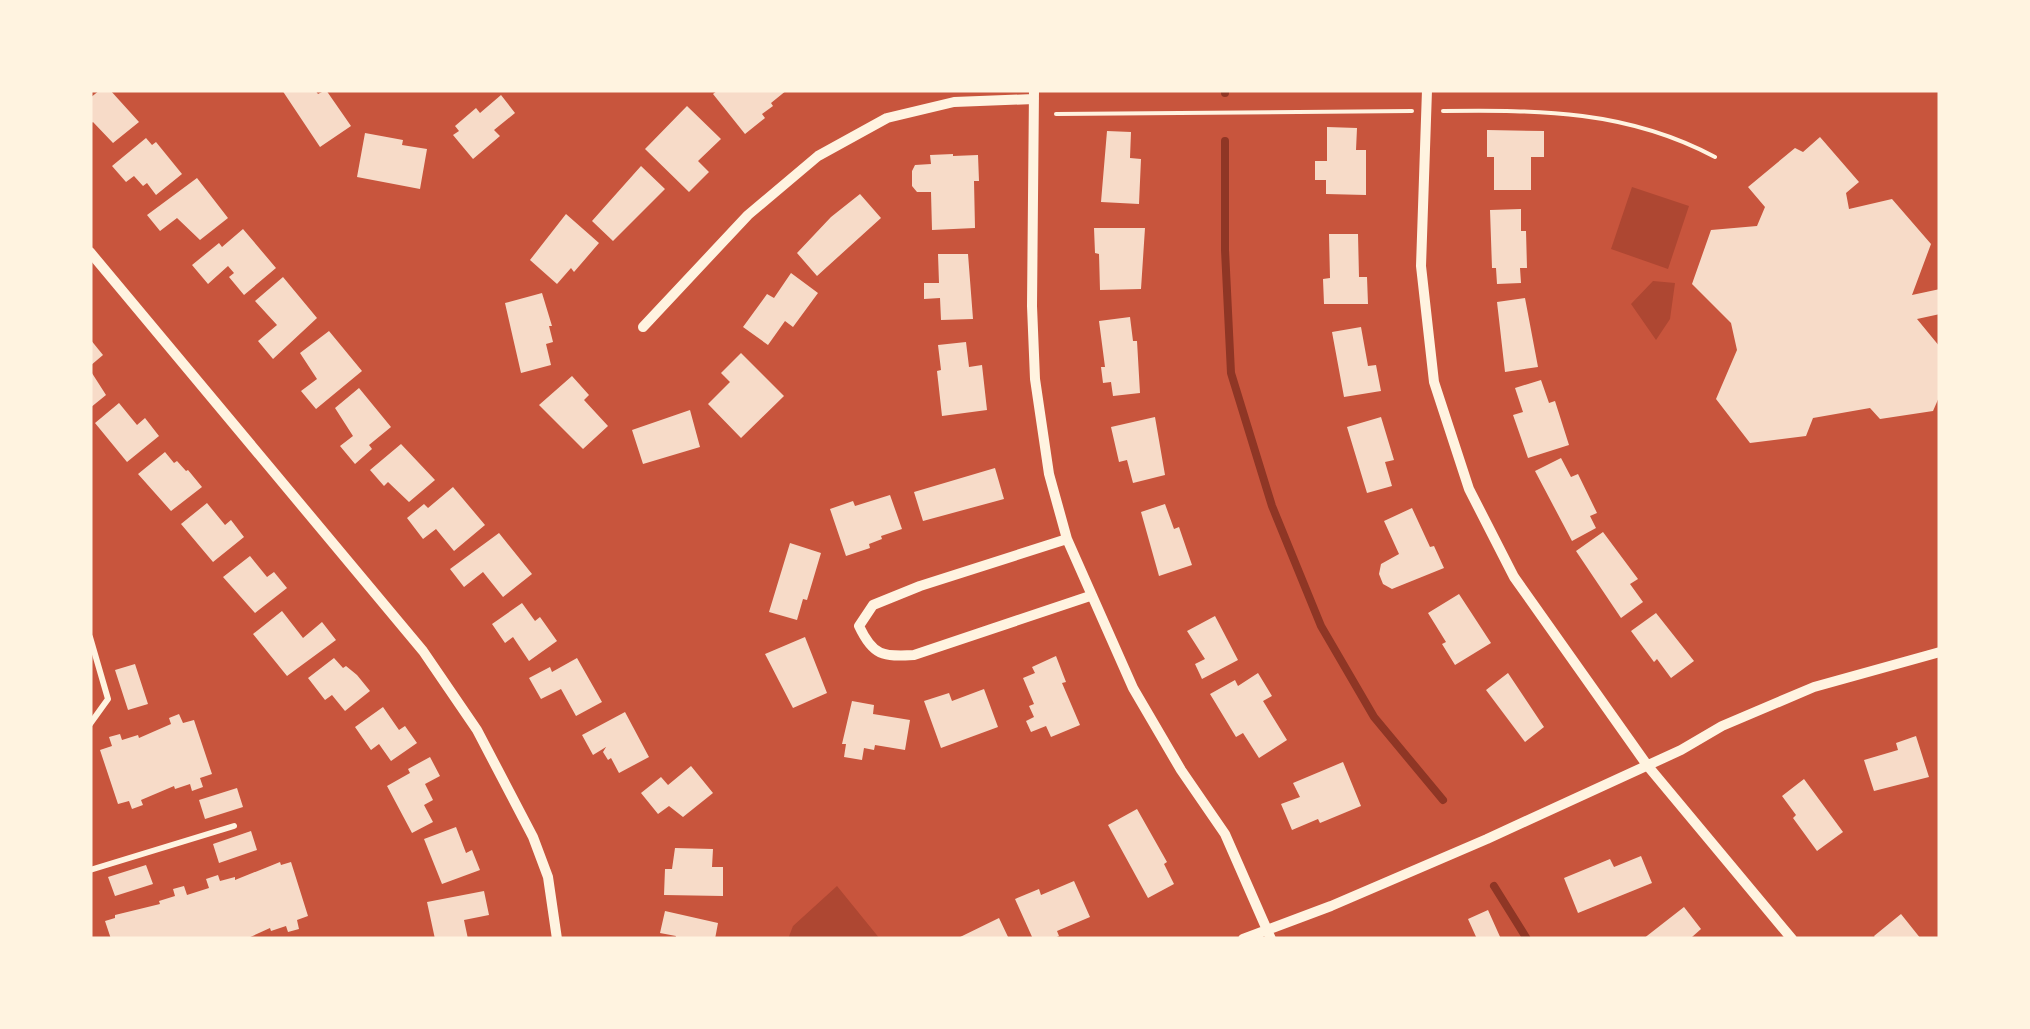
<svg xmlns="http://www.w3.org/2000/svg" width="2030" height="1029" viewBox="0 0 2030 1029" font-family="Ubuntu,sans-serif">
	<rect width="100%" height="100%" fill="#c8553d"/>
	<path fill="#ae4732" d="M1632,187L1689,206L1668,269L1611,249Z
		M1653,281L1675,283L1670,319L1656,340L1631,304Z
		M837,886L880,939H788L793,926Z"/>
	<g fill="none" stroke-linecap="round" stroke-linejoin="round">
		<path stroke="#8f3625" stroke-width="8" d="M1225,93V90
			M1225,141V250L1231,373L1272,506L1321,626L1374,717L1443,800
			M1494,886L1527,939"/>
	</g>
	<path fill="#f7dbc8" d="M100,90H110L139,122L113,143L93,122L90,124V98Z
		M282,90H315L318,94L326,90L351,126L320,147Z
		M718,90H787L771,103L773,106L762,114L765,118L745,134L713,94Z
		M501,95L515,113L494,130L500,136L473,159L453,135L459,131L455,126L476,108L480,113Z
		M687,106L721,139L698,161L709,172L689,192L645,149Z
		M1327,127L1357,128L1356,150H1366V195L1326,194V180H1315V161H1327Z
		M1487,130L1544,131V157H1531V190H1494V157H1487Z
		M1107,131L1131,132L1130,158L1141,159L1139,204L1101,202Z
		M365,133L403,140L402,145L427,149L420,189L357,177Z
		M1820,137L1859,182L1846,193L1849,209L1892,199L1931,244L1912,295L1940,289V314L1917,319L1940,347V395L1933,411L1880,419L1870,408L1813,418L1806,436L1750,443L1716,399L1737,350L1731,323L1692,284L1711,230L1757,226L1765,207L1748,187L1795,148L1803,152Z
		M146,138L152,145L156,142L182,174L156,195L147,183L143,186L134,176L126,182L112,166Z
		M953,154V156L978,155L979,181H974L975,228L932,230L931,192H917L912,186V171L915,165L931,164L930,155Z
		M641,166L665,189L613,241L592,221Z
		M197,178L228,218L200,240L177,218L160,231L147,215Z
		M860,194L881,218L817,276L797,253L831,217Z
		M1521,209V231H1526L1527,268H1520L1521,283L1497,284L1496,268H1492L1490,210Z
		M566,214L599,243L574,272L571,268L557,284L530,260Z
		M1094,228H1145L1141,289L1100,290L1099,254L1095,253Z
		M243,229L276,268L244,295L229,277L234,273L228,266L208,284L192,265L219,243L222,247Z
		M1329,234H1358L1359,277H1367L1368,304H1324L1323,279L1330,278Z
		M938,254H968L973,319L941,320L940,298L924,299V283H939Z
		M791,273L818,293L793,327L785,321L768,345L743,327L767,294L774,298Z
		M283,277L317,318L273,359L258,341L277,325L255,301Z
		M542,293L552,326H549L553,342L546,344L551,365L521,373L505,303Z
		M1525,298L1538,367L1505,372L1497,302Z
		M1130,317L1133,341H1137L1140,393L1113,396L1111,382L1103,383L1101,367H1105L1099,321Z
		M1361,327L1368,366L1376,365L1381,391L1344,397L1332,332Z
		M329,331L362,371L316,409L301,391L317,379L300,353Z
		M90,339L103,355L90,366Z
		M966,342L969,367L982,365L987,410L942,416L937,371L941,370L938,345Z
		M741,353L784,396L741,438L708,404L730,382L721,373Z
		M90,370L106,395L90,408Z
		M572,376L589,395L584,400L608,426L583,449L539,405Z
		M1541,380L1549,403L1555,401L1569,445L1528,458L1513,415L1523,412L1515,388Z
		M359,388L391,427L369,445L372,449L355,464L340,446L353,436L335,408Z
		M119,403L137,425L145,418L159,436L127,462L95,423Z
		M690,410L700,447L643,464L632,430Z
		M1155,417L1165,475L1133,483L1127,460L1119,462L1111,427Z
		M1381,417L1394,460L1385,462L1392,486L1367,493L1347,427Z
		M401,444L435,480L409,502L388,482L384,486L370,470Z
		M165,452L174,463L177,461L186,471L188,470L202,487L171,511L138,474Z
		M1561,458L1571,477L1578,474L1597,513L1590,516L1596,528L1572,541L1535,471Z
		M995,468L1004,499L923,521L914,492Z
		M453,487L485,525L454,551L436,529L423,539L407,518L424,504L428,508Z
		M890,495L902,529L881,536L882,539L869,544L870,548L846,556L830,509L853,501L855,506Z
		M207,503L225,525L231,520L244,537L213,562L181,524Z
		M1165,504L1174,529L1179,527L1192,565L1159,576L1141,512Z
		M1412,508L1430,547L1434,546L1444,568L1392,589L1383,584L1379,574L1381,564L1399,554L1384,521Z
		M1603,532L1638,579L1630,584L1643,602L1621,618L1576,551Z
		M499,533L532,574L503,597L483,572L464,587L450,569Z
		M790,543L821,553L807,600L803,599L797,620L769,612Z
		M250,556L267,577L274,572L287,588L255,613L223,577Z
		M1459,594L1491,643L1455,665L1442,644L1446,642L1428,613Z
		M522,603L535,621L540,617L557,641L529,661L513,637L505,643L492,624Z
		M282,611L303,638L322,622L336,640L287,676L253,634Z
		M1656,613L1694,661L1671,678L1657,659L1654,662L1631,631Z
		M1215,616L1238,660L1202,679L1195,664L1205,659L1187,631Z
		M805,637L827,693L793,708L765,654Z
		M1056,656L1066,682L1062,683L1080,725L1051,737L1046,726L1031,732L1026,721L1034,717L1029,706L1034,704L1023,678L1035,673L1032,667Z
		M334,658L343,668L346,666L357,675L370,691L345,711L332,695L325,700L308,678Z
		M577,658L602,702L576,716L561,689L541,699L529,678L550,667L552,672Z
		M135,664L148,704L128,710L115,670Z
		M1258,673L1272,696L1263,701L1287,740L1259,758L1243,733L1236,737L1210,694L1235,680L1238,686Z
		M1508,673L1544,727L1525,742L1486,690Z
		M984,689L998,727L941,748L924,701L949,693L952,701Z
		M852,701L874,705L873,714L910,720L905,750L875,745L874,750L864,748L862,760L844,757L846,744H842Z
		M383,707L399,730L405,726L417,743L391,761L379,744L371,750L355,727Z
		M625,712L649,757L619,773L611,758L608,760L603,752L606,747L593,755L582,735Z
		M179,714L183,723L194,720L212,774L200,778L203,787L192,791L190,784L175,789L174,786L141,800L143,805L132,809L129,801L118,804L100,750L112,746L109,737L120,734L122,740L138,735L139,738L171,724L169,718Z
		M1916,736L1929,777L1874,791L1864,760L1898,750L1896,743Z
		M430,757L440,776L425,784L433,800L424,805L433,822L412,833L387,786L410,773L408,769Z
		M1343,762L1361,806L1320,823L1318,819L1292,830L1281,804L1300,797L1293,783Z
		M691,766L713,793L683,817L669,806L658,814L641,793L661,777L668,785Z
		M1804,779L1843,832L1817,851L1793,818L1796,815L1782,796Z
		M237,788L243,807L205,819L199,800Z
		M1137,809L1167,862L1164,864L1174,884L1148,898L1108,825Z
		M456,827L466,853L472,850L480,870L442,884L424,839Z
		M251,831L257,850L219,863L213,844Z
		M675,848L713,849L712,867H723V896L664,895L665,869H672Z
		M1641,856L1652,883L1578,913L1564,878L1610,859L1614,867Z
		M280,862L281,865L291,862L308,916L297,920L299,929L288,932L286,926L271,931L270,928L246,939H111L105,921L115,918V915L160,904L159,901L175,896L173,889L184,886L187,895L209,888L206,879L218,875L220,881L235,877V880Z
		M146,865L153,884L115,896L108,877Z
		M1074,881L1090,917L1057,931L1059,936L1052,939H1033L1015,899L1039,889L1041,895Z
		M484,891L489,915L464,920L468,939H435L427,902Z
		M1684,907L1701,929L1692,937L1694,939H1643Z
		M1488,910L1501,939H1477L1468,919Z
		M665,911L718,923L715,939H675L676,936L660,933Z
		M1901,914L1921,939H1876L1874,936Z
		M999,918L1009,939H956Z"/>
	<g fill="none" stroke-linecap="round" stroke-linejoin="round">
		<path stroke="#fff3e0" stroke-width="4" d="M1443,111C1540,110 1627,110 1715,157
			M1056,114L1412,111"/>
		<path stroke="#fff3e0" stroke-width="6" d="M90,637L108,699L90,724
			M90,870L234,826"/>
		<path stroke="#fff3e0" stroke-width="10" d="M1034,90L1032,306L1035,379L1049,474L1067,539L1133,688L1181,770L1225,834L1271,939
			M1427,90L1421,266L1434,382L1469,489L1514,577L1647,765L1792,939
			M90,252L423,651L477,730L533,837L548,877L557,939
			M643,327L748,215L818,156L887,118L954,102L1034,99
			M1067,539L920,586L873,605L859,626C873,656 883,657 914,655L1090,596
			M1243,939L1331,906L1487,839L1681,750L1722,726L1814,687L1940,652"/>
	</g>
	<rect width="2030" height="1029" fill="none" stroke="#fff3e0" stroke-width="185"/>
</svg>
